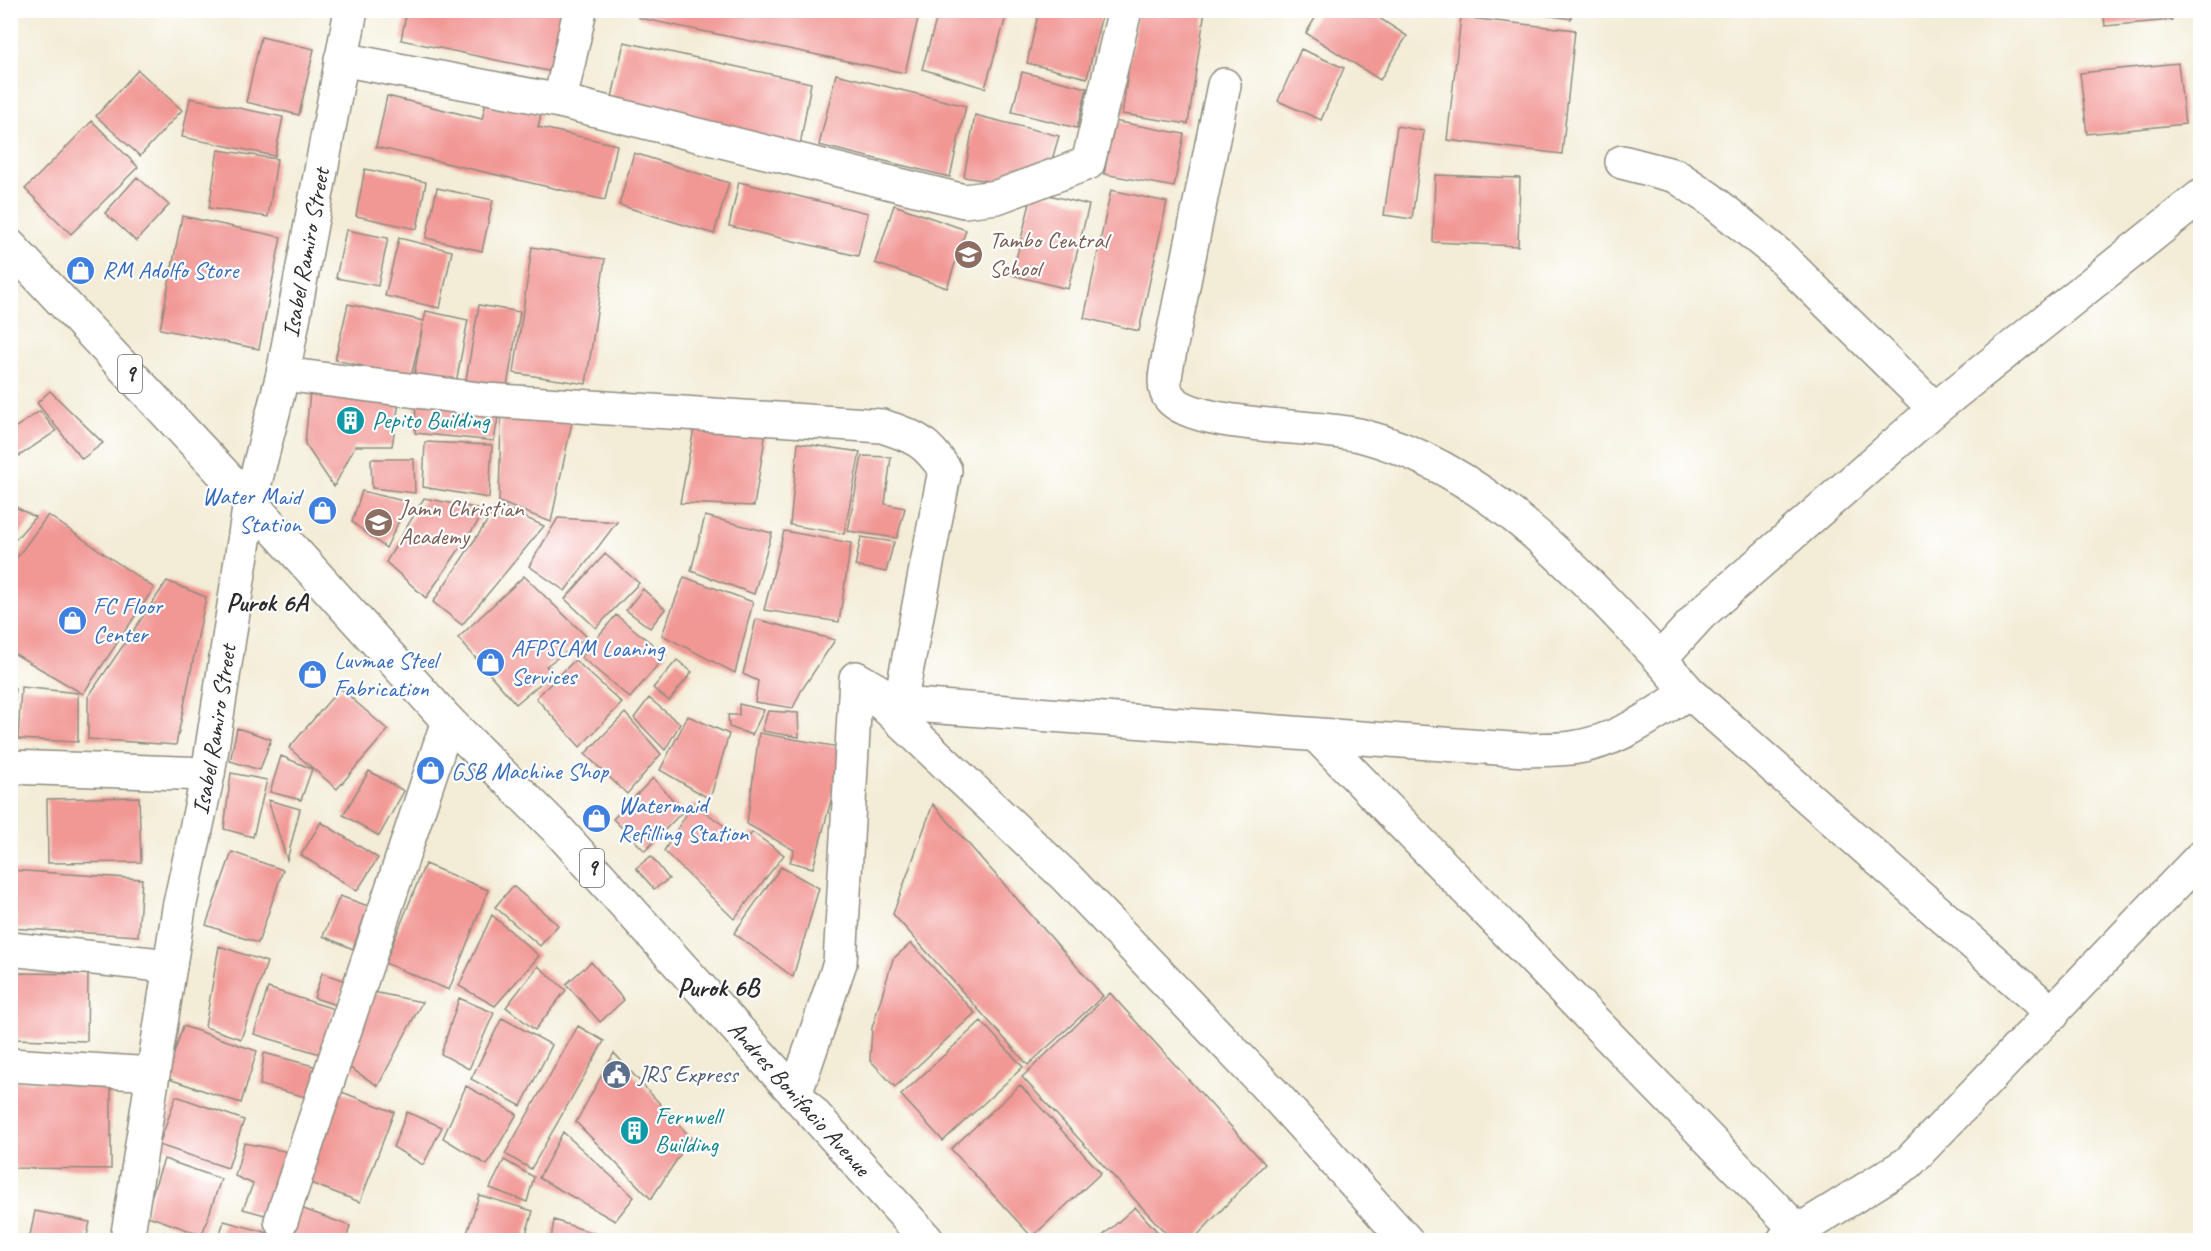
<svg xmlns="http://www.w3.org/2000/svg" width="2211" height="1251" viewBox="0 0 2211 1251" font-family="Caveat,sans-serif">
	<rect width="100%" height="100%" fill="#fff"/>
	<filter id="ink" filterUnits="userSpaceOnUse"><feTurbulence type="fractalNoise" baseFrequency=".0167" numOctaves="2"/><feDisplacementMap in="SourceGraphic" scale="12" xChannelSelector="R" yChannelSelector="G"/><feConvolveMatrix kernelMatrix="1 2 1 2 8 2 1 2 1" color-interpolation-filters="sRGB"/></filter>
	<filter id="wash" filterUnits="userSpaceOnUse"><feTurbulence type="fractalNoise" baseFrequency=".008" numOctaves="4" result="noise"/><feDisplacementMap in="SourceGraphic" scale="24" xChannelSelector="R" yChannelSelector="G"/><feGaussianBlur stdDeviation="1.35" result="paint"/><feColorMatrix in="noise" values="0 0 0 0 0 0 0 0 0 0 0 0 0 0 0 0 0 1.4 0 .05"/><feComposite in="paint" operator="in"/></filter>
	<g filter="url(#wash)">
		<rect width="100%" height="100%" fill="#f3ecd6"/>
		<g id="blocks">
			<path fill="#f19794" d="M407,10H560L566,12L553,72L401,40Z
				M641,10H920L905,73L639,18Z
				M939,10H1008L985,88L922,69Z
				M1039,10H1103L1087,78L1027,63Z
				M1137,10H1205L1188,124L1122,114Z
				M1320,10H1367L1407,36L1380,80L1306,33Z
				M1512,10H1572L1571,19Z
				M2103,10H2171L2172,20L2105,26Z
				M1461,17L1575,30L1562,154L1447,140Z
				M261,37L314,49L299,115L246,102Z
				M624,42L811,83L800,146L610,107Z
				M1301,49L1344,68L1321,120L1278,101Z
				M2178,63L2185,124L2087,134L2080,73Z
				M138,70L182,110L140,156L96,116Z
				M1022,72L1087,88L1077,128L1012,112Z
				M836,74L966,106L950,177L819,145Z
				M387,96L482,119L486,102L541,114L538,127L617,145L605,200L376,147Z
				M190,98L283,117L275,156L182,137Z
				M975,115L1059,136L1051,163L993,182L964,177Z
				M92,121L138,167L71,234L25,189Z
				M1114,121L1184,134L1174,187L1104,174Z
				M1397,126L1424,131L1412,219L1384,215Z
				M218,150L277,159L268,217L209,208Z
				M634,153L729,183L714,234L619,205Z
				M365,169L426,182L417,229L356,216Z
				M1435,175L1520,178L1518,246L1433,242Z
				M137,177L169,205L136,241L105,213Z
				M739,182L868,213L858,256L729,226Z
				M437,188L493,200L482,251L426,238Z
				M1111,190L1167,202L1139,331L1084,318Z
				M1033,191L1089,205L1068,289L1012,275Z
				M894,205L966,230L947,288L875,263Z
				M182,216L281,237L259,349L160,329Z
				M346,230L388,238L378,286L336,278Z
				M399,238L452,251L440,308L385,296Z
				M532,247L605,259L586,384L514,373Z
				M348,304L424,321L426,311L468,320L456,383L414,376L423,324L411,377L335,360Z
				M479,305L520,312L506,392L465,385Z
				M311,380L400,396L392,446H355L334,487L305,444Z
				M50,391L103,443L82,459L37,403Z
				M416,394L500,405L494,441L415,433Z
				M40,411L56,431L10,462V431Z
				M501,416L572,422L551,522L499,502Z
				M696,418L767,426L754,506L680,503Z
				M425,442L492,445L489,498L423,487Z
				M798,443L860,452L844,534L790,525Z
				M862,456L891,457L885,504L905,508L897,538L848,531Z
				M371,459H414L415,493L372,488Z
				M362,491L408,502L386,548L352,522Z
				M424,498L486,510L426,598L386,562Z
				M10,504L35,517L10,546Z
				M498,505L544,526L462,625L433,602Z
				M48,515L154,588L83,694L10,651V567Z
				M705,516L772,533L754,594L691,571Z
				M558,518L617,522L565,591L529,566Z
				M784,531L851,543L839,622L764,610Z
				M861,537L894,542L886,572L855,566Z
				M605,554L639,583L596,628L565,599Z
				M524,576L587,637L546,666L553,673L516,704L458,638Z
				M684,577L753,602L735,673L662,635Z
				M167,581L206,597L176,745L88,739V697Z
				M643,589L665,609L650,628L626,610Z
				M616,615L666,655L630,698L581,657Z
				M756,619L835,640L801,691L793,708L755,702L758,681L743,674Z
				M575,660L622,703L580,747L536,698Z
				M677,660L692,672L669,701L653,688Z
				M21,687L78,693V742L18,739Z
				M340,688L388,730L337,789L289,748Z
				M15,689L12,724H10V690Z
				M649,698L680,724L665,750L634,718Z
				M739,704L764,710L752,735L729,727L728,715H739Z
				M768,711L798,713L799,737L762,731Z
				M625,713L661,754L627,794L585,754Z
				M688,716L729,734L710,799L660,770Z
				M237,728L271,739L260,770L230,761Z
				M759,733L845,748L813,868L790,862L794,850L747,824Z
				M281,756L312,769L301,800L270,792Z
				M369,771L404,791L379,836L343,815Z
				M231,773L267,780L253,837L224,829Z
				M653,778L683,811L645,851L613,819Z
				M139,797L141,862L48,863L47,799Z
				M268,800L300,809L287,860Z
				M693,803L746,842L752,832L784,855L734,919L664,851Z
				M933,804L1103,996L1028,1065L893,914Z
				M321,822L378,858L357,891L301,855Z
				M232,852L283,870L258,943L206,925Z
				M651,856L669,879L654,889L636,868Z
				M425,864L488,890L449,990L385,963Z
				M781,867L819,888L793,977L734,933Z
				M10,870L142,879L138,936L10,928Z
				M513,886L558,925L540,946L495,907Z
				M340,896L368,906L353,949L323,936Z
				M492,915L539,956L495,1006L459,986Z
				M911,943L975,1013L895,1087L870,1060L872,1028L893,959Z
				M219,946L267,962L241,1039L205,1027Z
				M591,962L624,1000L600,1022L566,984Z
				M538,966L566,990L535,1030L506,1007Z
				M11,973L88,974L87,1041L11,1039Z
				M322,973L346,981L337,1005L314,998Z
				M268,988L334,1009L320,1054L254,1034Z
				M373,992L422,1002L378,1086L344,1064Z
				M1110,993L1265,1164L1193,1240H1172L1022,1077Z
				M459,998L494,1013L469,1069L441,1054Z
				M502,1018L552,1045L521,1106L471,1079Z
				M981,1021L1023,1067L943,1141L901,1095Z
				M183,1026L257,1051L241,1103L166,1078Z
				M578,1026L604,1041L531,1169L505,1154Z
				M264,1053L321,1068L310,1098L260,1085Z
				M614,1053L691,1138L651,1199L576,1122Z
				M10,1081H111V1169L10,1168Z
				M1020,1085L1101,1173L1032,1237L951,1149Z
				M466,1086L517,1114L487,1165L443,1138Z
				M339,1091L394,1112L360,1202L305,1181Z
				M176,1096L244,1120L228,1168L159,1145Z
				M407,1112L442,1127L423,1165L393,1147Z
				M563,1132L634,1197L615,1221L539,1178Z
				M244,1143L289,1152L265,1215L243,1209L253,1184L235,1176Z
				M164,1159L221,1179L202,1235L145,1215Z
				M504,1160L534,1177L527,1202L490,1188Z
				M479,1195L533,1211L524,1240H465Z
				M298,1207L350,1226L346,1240H286Z
				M1135,1207L1165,1240H1098Z
				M35,1211L90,1222L86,1240H29Z
				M554,1220L608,1238L607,1240H551Z
				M224,1221L272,1234L270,1240H218Z
				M164,1232L185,1240H161Z"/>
		</g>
	</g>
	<g filter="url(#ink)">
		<use href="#blocks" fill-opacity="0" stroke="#8f8c80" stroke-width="1.5"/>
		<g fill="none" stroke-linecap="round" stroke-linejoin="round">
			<defs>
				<g id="minor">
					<path d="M341,59L560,101L964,201L997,197L1088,163L1125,10"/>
					<path d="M1224,85L1170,350C1168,363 1160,387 1170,398C1195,429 1321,424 1363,436C1485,468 1578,571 1660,659"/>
					<path d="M560,101L580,10"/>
					<path d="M1622,162L1676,176L1710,199L1779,255L1935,409"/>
					<path d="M283,374L487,400L882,426C914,436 927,442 945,470L900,704"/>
					<path d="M875,697L1066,877L1275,1095L1406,1240"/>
					<path d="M1317,736L1797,1230"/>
					<path d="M10,767L208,774"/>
					<path d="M10,949L170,966"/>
					<path d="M2053,1014L1689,692L1660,659L1701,614L1935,409L2200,197"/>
					<path d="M10,1065L153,1074"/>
					<path d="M796,1092L840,963L856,678L900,704L1525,750C1540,749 1557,750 1572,748C1617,742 1652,716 1689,692"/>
					<path d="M281,1221L448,721"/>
					<path id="s1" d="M127,1240L179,908L208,774L250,502L283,374L351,10"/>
					<path d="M1784,1240L1908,1163L2200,858"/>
				</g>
				<g id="highway">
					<path id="s2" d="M10,246L250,502L448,721L559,831L927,1240"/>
				</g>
			</defs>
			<use href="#minor" stroke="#8f8c80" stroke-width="36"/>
			<use href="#highway" stroke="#8f8c80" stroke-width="36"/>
			<use href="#minor" stroke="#fff" stroke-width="33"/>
			<use href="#highway" stroke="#fff" stroke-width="33"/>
		</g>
	</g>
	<defs>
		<symbol id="school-disc" viewBox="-11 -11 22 22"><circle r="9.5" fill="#8d6e63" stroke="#fff"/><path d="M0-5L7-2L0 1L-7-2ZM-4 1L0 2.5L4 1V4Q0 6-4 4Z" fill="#fff"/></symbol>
		<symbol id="shop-disc" viewBox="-11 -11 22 22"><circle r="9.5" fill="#3f7fe0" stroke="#fff"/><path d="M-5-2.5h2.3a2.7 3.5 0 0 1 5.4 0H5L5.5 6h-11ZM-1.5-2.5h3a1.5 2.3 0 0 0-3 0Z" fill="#fff"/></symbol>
		<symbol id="building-disc" viewBox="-11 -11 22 22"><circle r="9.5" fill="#0f9aa8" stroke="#fff"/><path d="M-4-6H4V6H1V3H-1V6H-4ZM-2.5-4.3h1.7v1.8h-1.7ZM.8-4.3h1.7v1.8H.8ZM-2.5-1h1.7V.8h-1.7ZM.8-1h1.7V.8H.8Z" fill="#fff"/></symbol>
		<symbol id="civic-disc" viewBox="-11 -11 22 22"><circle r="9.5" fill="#5c6f8a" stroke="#fff"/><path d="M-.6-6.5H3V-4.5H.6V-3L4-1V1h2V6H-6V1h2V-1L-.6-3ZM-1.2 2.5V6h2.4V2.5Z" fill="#fff"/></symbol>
	</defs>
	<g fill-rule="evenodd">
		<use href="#school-disc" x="952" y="238" width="33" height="33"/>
		<use href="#shop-disc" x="64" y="254" width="33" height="33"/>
		<use href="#building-disc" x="334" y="404" width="33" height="33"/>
		<use href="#shop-disc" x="306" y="494" width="33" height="33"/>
		<use href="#school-disc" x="362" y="506" width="33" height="33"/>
		<use href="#shop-disc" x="56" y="604" width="33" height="33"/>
		<use href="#shop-disc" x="474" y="646" width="33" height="33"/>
		<use href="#shop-disc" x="296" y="658" width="33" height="33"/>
		<use href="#shop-disc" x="414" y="754" width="33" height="33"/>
		<use href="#shop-disc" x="580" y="802" width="33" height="33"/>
		<use href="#civic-disc" x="600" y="1058" width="33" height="33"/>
		<use href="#building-disc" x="618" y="1114" width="33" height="33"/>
	</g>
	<g text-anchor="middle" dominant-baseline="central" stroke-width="4.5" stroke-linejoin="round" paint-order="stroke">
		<g fill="#fff" stroke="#6b6b6b" stroke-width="1.5">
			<rect x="118" y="355" width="24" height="38" rx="4.5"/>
			<rect x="580" y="849" width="24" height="38" rx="4.5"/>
		</g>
		<g font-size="22" font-weight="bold" fill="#2b2b2b">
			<text x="130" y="374">9</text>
			<text x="592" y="868">9</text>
		</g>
		<g font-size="24" fill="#785e54" stroke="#fff" text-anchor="start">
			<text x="989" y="240">Tambo Central<tspan x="989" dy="28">School</tspan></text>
			<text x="399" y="508">Jamn Christian<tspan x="399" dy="28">Academy</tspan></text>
		</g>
		<g font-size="24" fill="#2b2b2b" stroke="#fff">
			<text stroke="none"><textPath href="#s1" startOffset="1004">Isabel Ramiro Street</textPath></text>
			<text stroke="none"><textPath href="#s1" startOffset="518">Isabel Ramiro Street</textPath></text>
			<text stroke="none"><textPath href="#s2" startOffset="1162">Andres Bonifacio Avenue</textPath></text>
		</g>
		<g font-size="24" fill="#366cbe" stroke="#fff" text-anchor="start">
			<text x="102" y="270">RM Adolfo Store</text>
			<text x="301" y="496" text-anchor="end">Water Maid<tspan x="301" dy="28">Station</tspan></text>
			<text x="93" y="606">FC Floor<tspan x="93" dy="28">Center</tspan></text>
			<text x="511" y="648">AFPSLAM Loaning<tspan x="511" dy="28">Services</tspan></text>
			<text x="334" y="660">Luvmae Steel<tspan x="334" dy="28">Fabrication</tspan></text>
			<text x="451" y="771">GSB Machine Shop</text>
			<text x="618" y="805">Watermaid<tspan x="618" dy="28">Refilling Station</tspan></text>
		</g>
		<g font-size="24" fill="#0d838f" stroke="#fff" text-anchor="start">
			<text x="372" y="420">Pepito Building</text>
			<text x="655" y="1116">Fernwell<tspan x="655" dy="28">Building</tspan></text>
		</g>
		<g font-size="24" fill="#4e5e75" stroke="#fff" text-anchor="start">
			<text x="638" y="1074">JRS Express</text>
		</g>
		<g font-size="26" font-weight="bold" fill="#2b2b2b" stroke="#fff">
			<text x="267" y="602">Purok 6A</text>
			<text x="718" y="987">Purok 6B</text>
		</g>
	</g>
	<rect width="2211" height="1251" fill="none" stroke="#fff" stroke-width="36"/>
</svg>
